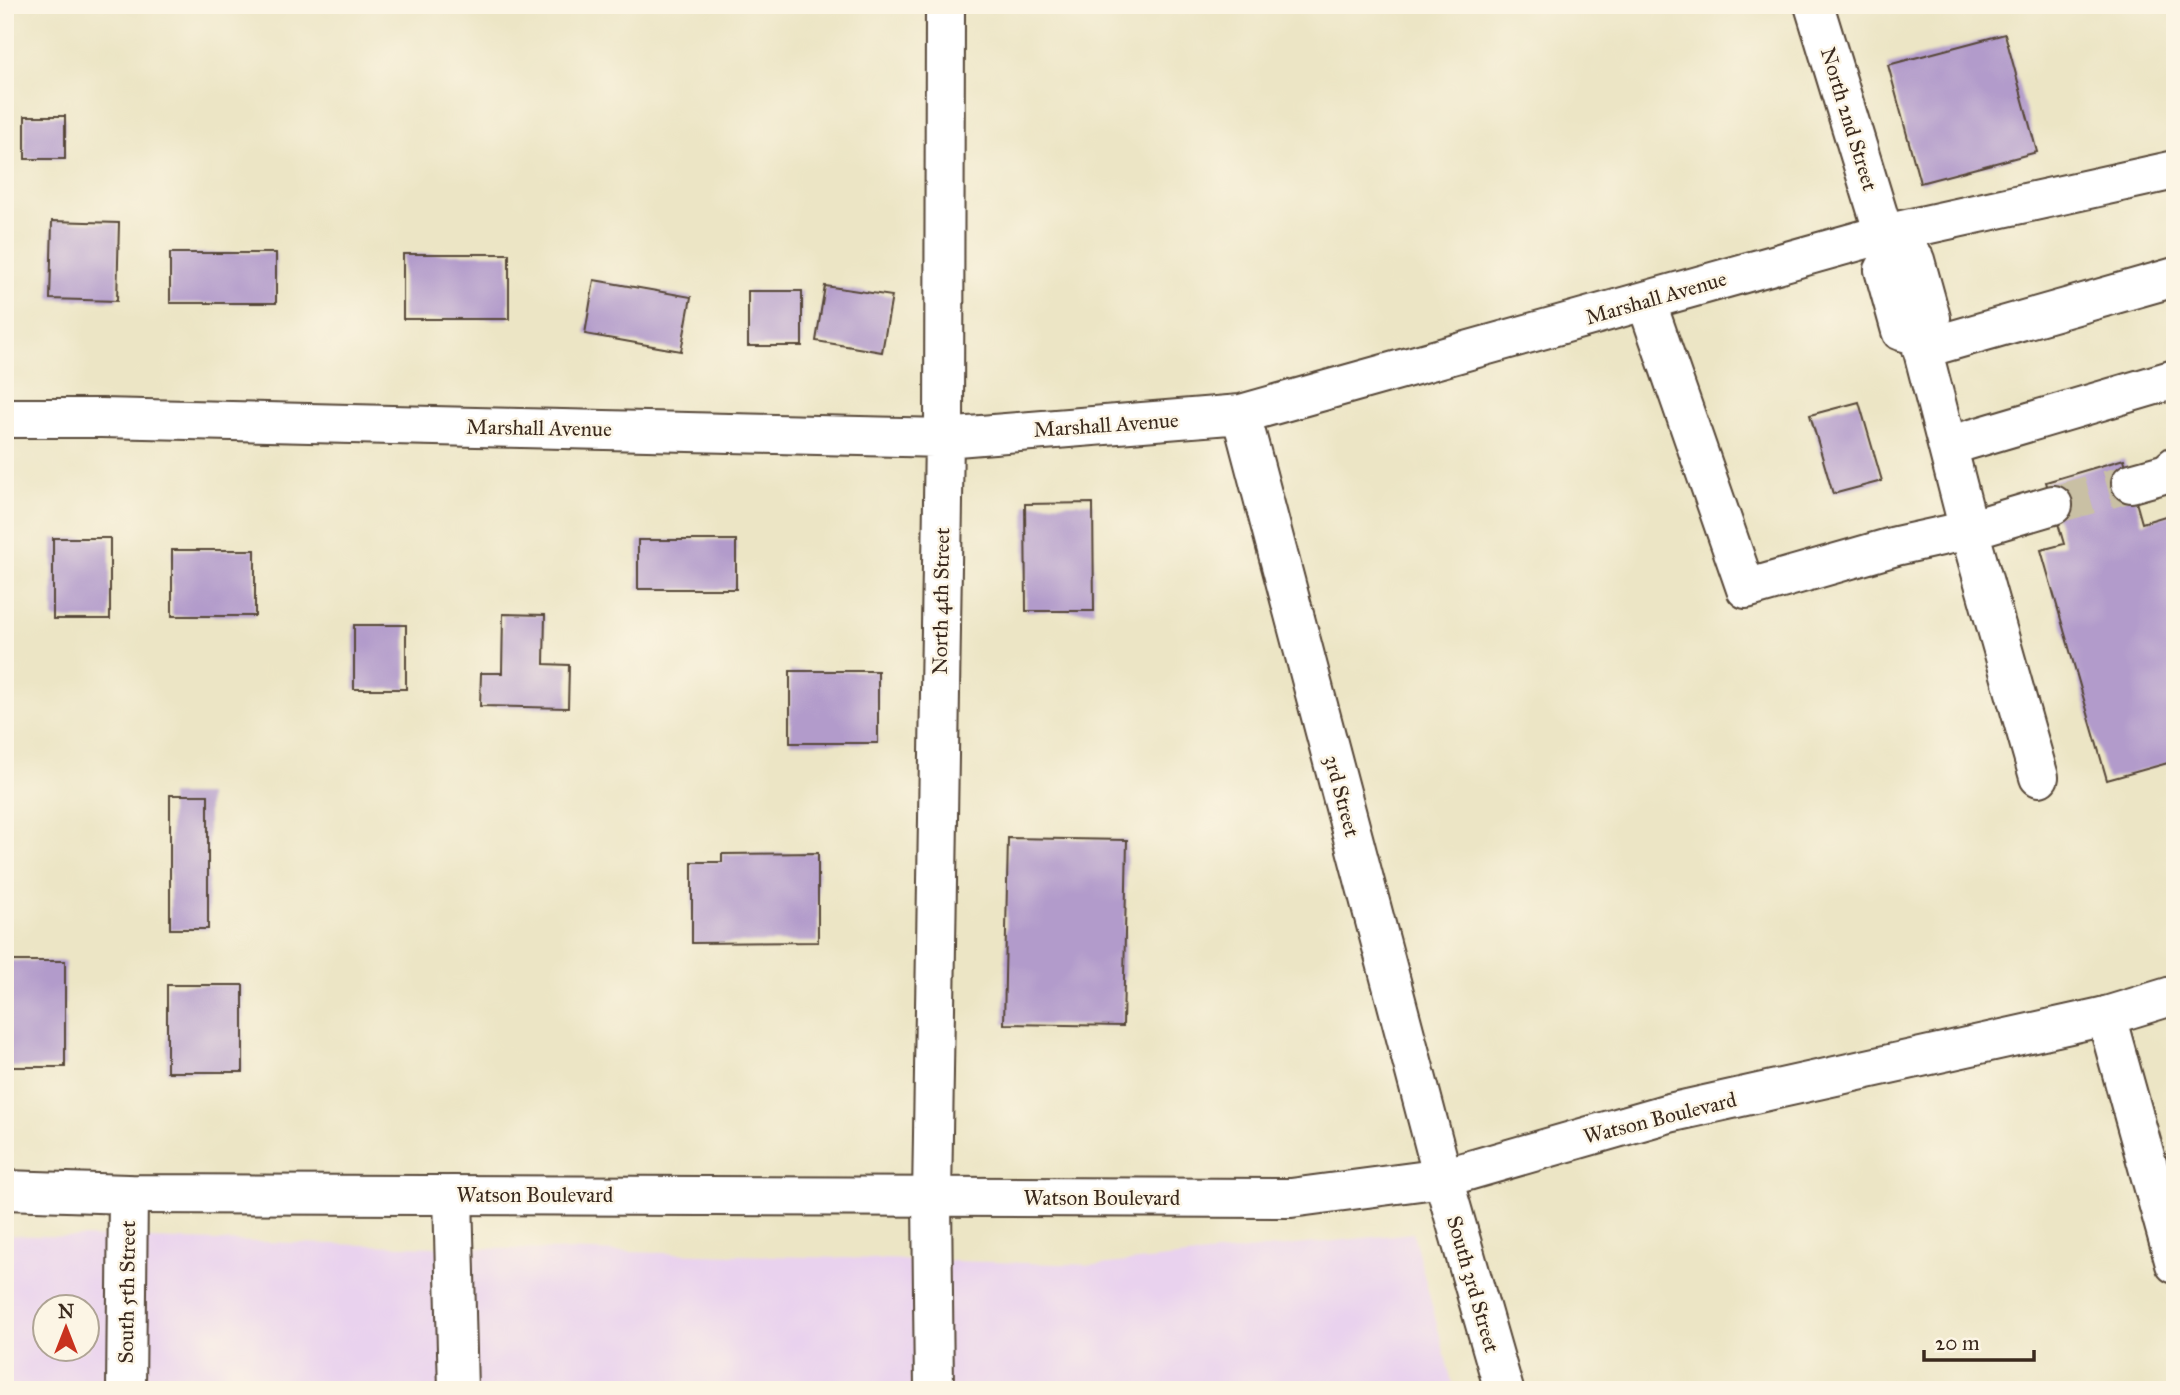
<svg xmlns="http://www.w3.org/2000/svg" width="2180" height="1395" viewBox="0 0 2180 1395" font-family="'IM FELL Great Primer',serif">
	<rect width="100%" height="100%" fill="#fcf5e5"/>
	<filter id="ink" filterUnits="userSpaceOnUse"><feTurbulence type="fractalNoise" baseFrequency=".0143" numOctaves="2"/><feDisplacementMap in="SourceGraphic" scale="14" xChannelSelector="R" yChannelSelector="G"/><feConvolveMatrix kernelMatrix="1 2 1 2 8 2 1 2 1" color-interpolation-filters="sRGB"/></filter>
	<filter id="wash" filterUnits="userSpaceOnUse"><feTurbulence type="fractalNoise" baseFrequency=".00686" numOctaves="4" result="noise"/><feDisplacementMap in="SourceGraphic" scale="28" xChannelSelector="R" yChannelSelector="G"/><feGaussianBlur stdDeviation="1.57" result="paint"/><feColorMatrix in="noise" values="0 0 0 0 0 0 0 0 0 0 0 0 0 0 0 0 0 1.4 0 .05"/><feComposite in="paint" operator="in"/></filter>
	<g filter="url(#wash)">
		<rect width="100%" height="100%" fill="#ece5c5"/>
		<path fill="#e9d2ee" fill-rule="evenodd" d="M1413,1233L1454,1390H5V1235L1098,1265ZM46,1308H88V1350H46Z"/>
		<g id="blocks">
			<path fill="#b29bcb" d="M2005,34L2037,152L1920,183L1888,65Z
				M25,116H65V159H25Z
				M52,221L119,223L117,301L50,299Z
				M170,253H276V303H170Z
				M403,254H509V319H403Z
				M594,280L691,297L681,351L585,334Z
				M825,286L892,296L882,352L816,341Z
				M748,291H802V346H748Z
				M1859,402L1882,481L1833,494L1810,415Z
				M2124,459L2142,523L2175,513V761L2107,780L2041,550L2064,544L2046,482Z
				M1093,503L1094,611H1026L1025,504Z
				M53,538H110V619H53Z
				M638,540H736V589H638Z
				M172,550H255V616H172Z
				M503,614L545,615L544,664L569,665L568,708L480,706L481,673H502Z
				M354,625H406V689H354Z
				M790,671H878V743H790Z
				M170,795H208V929H170Z
				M1008,838L1127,840L1123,1026L1004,1024Z
				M818,853V942L692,943V862H722V854Z
				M5,961H65V1067H5Z
				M167,985H243V1072H167Z"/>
		</g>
	</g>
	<g filter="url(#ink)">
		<use href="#blocks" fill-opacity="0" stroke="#564637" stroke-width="2"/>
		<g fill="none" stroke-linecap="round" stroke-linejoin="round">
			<path stroke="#c9c0a4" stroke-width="38" stroke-dasharray="38 19" stroke-linecap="butt" d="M2053,505L2131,483"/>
			<defs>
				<path id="minor" d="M1814,5L1884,234L1894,255
					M1894,255L1915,260L1931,318L1919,336L1901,331L1884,270Z
					M1646,301L1746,589L1896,546L1969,530L2053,505
					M1919,336L1969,530L2039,777
					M1922,349L2175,277
					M1241,414L1443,1178L1504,1390
					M5,418H101L944,438L1241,414L1884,234L2175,170
					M1948,446L2175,379
					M2131,483L2167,473L2175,466
					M2106,1016L2175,1264
					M453,1195L458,1390
					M126,1390L128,1194
					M934,1390L932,1198L944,438L945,5"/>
				<path id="major" d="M5,1190L128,1194L1291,1198L1443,1178L1669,1113L2106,1016L2175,995"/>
			</defs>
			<use href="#minor" stroke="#564637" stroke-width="42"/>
			<use href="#major" stroke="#564637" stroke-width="42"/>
			<use href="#minor" stroke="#fff" stroke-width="38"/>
			<use href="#major" stroke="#fff" stroke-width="38"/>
		</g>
	</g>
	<g text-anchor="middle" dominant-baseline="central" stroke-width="5" stroke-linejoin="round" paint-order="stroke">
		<g font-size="21" fill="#3b2a1e" stroke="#fcf5e5">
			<text transform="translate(1849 119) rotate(73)">North 2nd Street</text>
			<text transform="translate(1656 298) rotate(-16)">Marshall Avenue</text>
			<text transform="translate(1106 425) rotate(-4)">Marshall Avenue</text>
			<text transform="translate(539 428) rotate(1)">Marshall Avenue</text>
			<text transform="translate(941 601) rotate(-89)">North 4th Street</text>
			<text transform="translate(1342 796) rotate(75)">3rd Street</text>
			<text transform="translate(1660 1118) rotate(-14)">Watson Boulevard</text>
			<text x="535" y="1195">Watson Boulevard</text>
			<text x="1102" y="1198">Watson Boulevard</text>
			<text transform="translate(1473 1284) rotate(74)">South 3rd Street</text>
			<text transform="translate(127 1292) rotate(-89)">South 5th Street</text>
		</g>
	</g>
	<rect width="2180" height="1395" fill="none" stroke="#fcf5e5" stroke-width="28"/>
	<g transform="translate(66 1328)"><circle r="33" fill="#fcf5e5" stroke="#afa495" stroke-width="2"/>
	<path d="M0-5L12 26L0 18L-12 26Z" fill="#c8321e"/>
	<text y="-10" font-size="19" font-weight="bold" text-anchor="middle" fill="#3b2a1e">N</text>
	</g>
	<path d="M1924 1350v10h110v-10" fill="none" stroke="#3b2a1e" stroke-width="3.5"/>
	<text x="1935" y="1350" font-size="21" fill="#3b2a1e" stroke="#fcf5e5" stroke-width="5" paint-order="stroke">20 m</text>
</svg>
